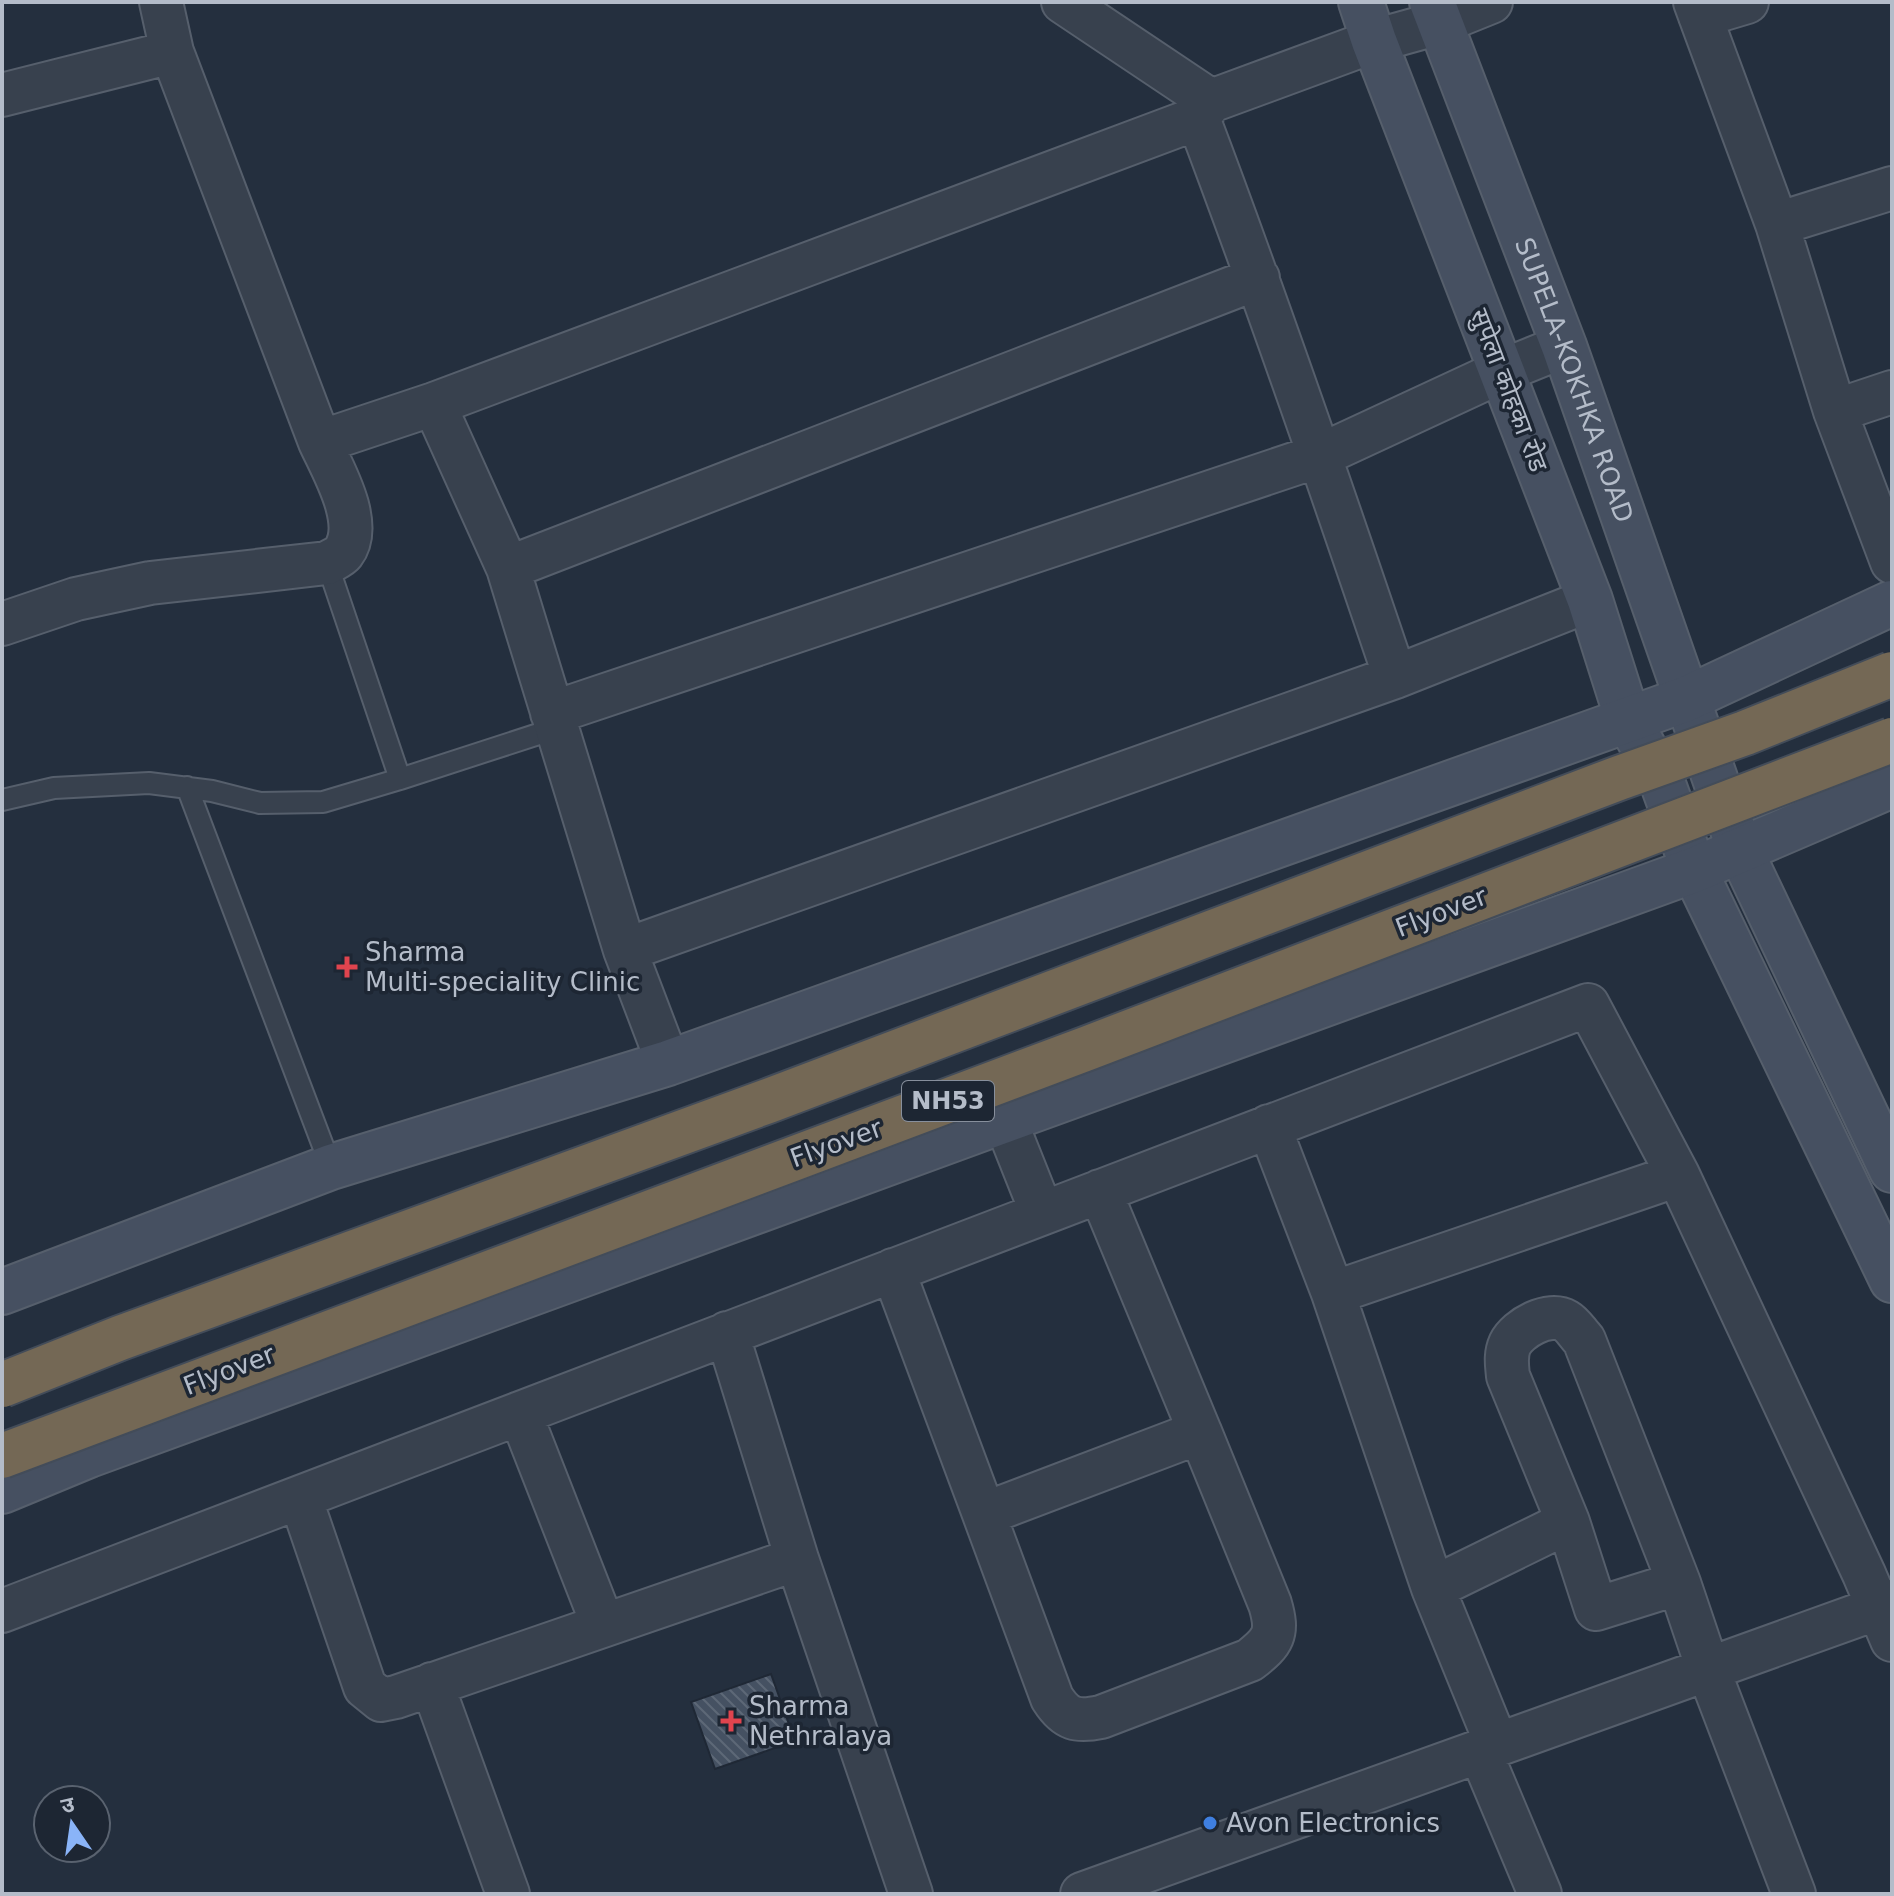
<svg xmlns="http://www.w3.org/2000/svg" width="1894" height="1896" viewBox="0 0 1894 1896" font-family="'DejaVu Sans','Noto Sans Devanagari',sans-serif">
	<defs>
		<pattern id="building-back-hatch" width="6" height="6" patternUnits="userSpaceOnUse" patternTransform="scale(2)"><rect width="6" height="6" fill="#455162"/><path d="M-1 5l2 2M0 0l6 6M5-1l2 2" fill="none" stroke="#5d6877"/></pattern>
	</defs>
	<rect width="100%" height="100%" fill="#242f3e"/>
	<path fill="url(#building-back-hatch)" stroke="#1f2835" stroke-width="2" d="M771,1674L795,1741L715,1769L691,1702Z"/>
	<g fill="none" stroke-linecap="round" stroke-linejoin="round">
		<defs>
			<path id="lane" d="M327,563L400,779
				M187,787L331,1167
				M2,800L54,788L149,783L212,791L260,803L323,802L400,779L557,728"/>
			<path id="street" d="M161,2L172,52L320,442L434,404L1198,118
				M1063,2L1211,101L1374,41L1439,23L1491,2
				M1695,2L1777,224L1835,411
				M1700,16L1747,2
				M2,95L172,52
				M1211,101L1198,118C1268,303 1332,490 1395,677
				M1777,224L1892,188
				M1892,392L1835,411L1892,562
				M434,404L508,568L625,950L668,1063
				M508,568L1258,278
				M2,624L76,599L150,583L327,563C332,560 340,557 343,553C365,524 333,470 320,442
				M552,713L1321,455L1502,371L1564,346
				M625,950L1395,677L1590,600
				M1005,1120L1042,1213
				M1269,1126L1333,1293
				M1678,1175L1333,1293L1433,1588L1568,1522L1596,1609L1679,1583L1708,1669L1794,1894
				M893,1270L984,1514L1200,1432L1100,1191
				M727,1333L797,1559
				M520,1413L603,1625
				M300,1497L365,1687L381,1700L396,1697L797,1559L911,1894
				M984,1514L1052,1698C1066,1720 1077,1722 1101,1717L1250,1660C1273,1642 1279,1634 1270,1604L1200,1432
				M1568,1522L1508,1376C1507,1365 1505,1355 1510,1344C1518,1328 1549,1311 1566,1321C1573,1325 1578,1334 1584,1340L1679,1583
				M1433,1588L1497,1745
				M2,1611L1588,1005L1678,1175L1864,1574L1892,1640
				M432,1684L508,1894
				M1480,1751L1540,1894
				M1082,1894L1878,1608L1892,1601"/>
			<g id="secondary">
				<path d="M1361,2L1374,41L1590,600L1628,720L1660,776L1694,870L1892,1280"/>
				<path id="s1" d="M1432,2L1564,346L1740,850L1892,1170"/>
				<path d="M2,1292L331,1167L668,1063L1686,699L1892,603"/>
				<path d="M2,1491L89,1455L1005,1120L1694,870L1892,785"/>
			</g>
		</defs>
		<use href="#lane" stroke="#565f6c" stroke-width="24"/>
		<use href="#street" stroke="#565f6c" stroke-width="46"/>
		<use href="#secondary" stroke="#565f6c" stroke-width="48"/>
		<use href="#lane" stroke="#38414e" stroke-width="20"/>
		<use href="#street" stroke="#38414e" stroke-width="42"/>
		<use href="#secondary" stroke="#465061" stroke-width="44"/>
		<defs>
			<path id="highway-bridge" d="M2,1385L120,1338L768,1101L1619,778L1745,733L1892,674
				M2,1456L1088,1048L1892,740"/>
		</defs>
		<use href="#highway-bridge" stroke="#434c59" stroke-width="48" stroke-linecap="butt"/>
		<use href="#highway-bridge" stroke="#746855" stroke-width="44"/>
	</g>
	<g fill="#e0444e" stroke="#1d2633" stroke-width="3">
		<path d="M343 955h8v8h8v8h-8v8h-8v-8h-8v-8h8z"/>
		<path d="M727 1709h8v8h8v8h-8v8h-8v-8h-8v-8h8z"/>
	</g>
	<circle fill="#3f7fe0" stroke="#1d2633" stroke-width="3" cx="1210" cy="1823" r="8"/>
	<g text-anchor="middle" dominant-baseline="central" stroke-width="7" stroke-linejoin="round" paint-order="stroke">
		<rect fill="#1d2633" stroke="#878f9c" stroke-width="2" x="902" y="1081" width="92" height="40" rx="6"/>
		<g font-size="24" font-weight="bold" fill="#b4bcc9">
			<text x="948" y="1101">NH53</text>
		</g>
		<g font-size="26" fill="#b4bcc9" stroke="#1d2633">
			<text stroke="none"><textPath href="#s1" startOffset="404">SUPELA-KOKHKA ROAD</textPath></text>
			<text transform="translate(1509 390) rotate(69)">सुपेला कोहका रोड</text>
			<text transform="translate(1441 912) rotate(-21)">Flyover</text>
			<text transform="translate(836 1143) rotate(-20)">Flyover</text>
			<text transform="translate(229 1370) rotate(-21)">Flyover</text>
		</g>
		<g font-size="26" fill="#b4bcc9" stroke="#1d2633" text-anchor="start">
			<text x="365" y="952">Sharma<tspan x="365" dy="30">Multi-speciality Clinic</tspan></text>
			<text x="749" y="1706">Sharma<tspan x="749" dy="30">Nethralaya</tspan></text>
			<text x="1226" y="1823">Avon Electronics</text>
		</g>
	</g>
	<rect width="1894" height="1896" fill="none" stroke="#b4bcc9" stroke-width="8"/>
	<g transform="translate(72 1824) rotate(347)"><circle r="38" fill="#1d2633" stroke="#59626f" stroke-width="2"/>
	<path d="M0-6L14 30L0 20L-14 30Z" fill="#8ab4f8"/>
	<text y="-12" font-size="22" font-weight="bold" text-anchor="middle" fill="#b4bcc9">उ</text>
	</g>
</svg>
